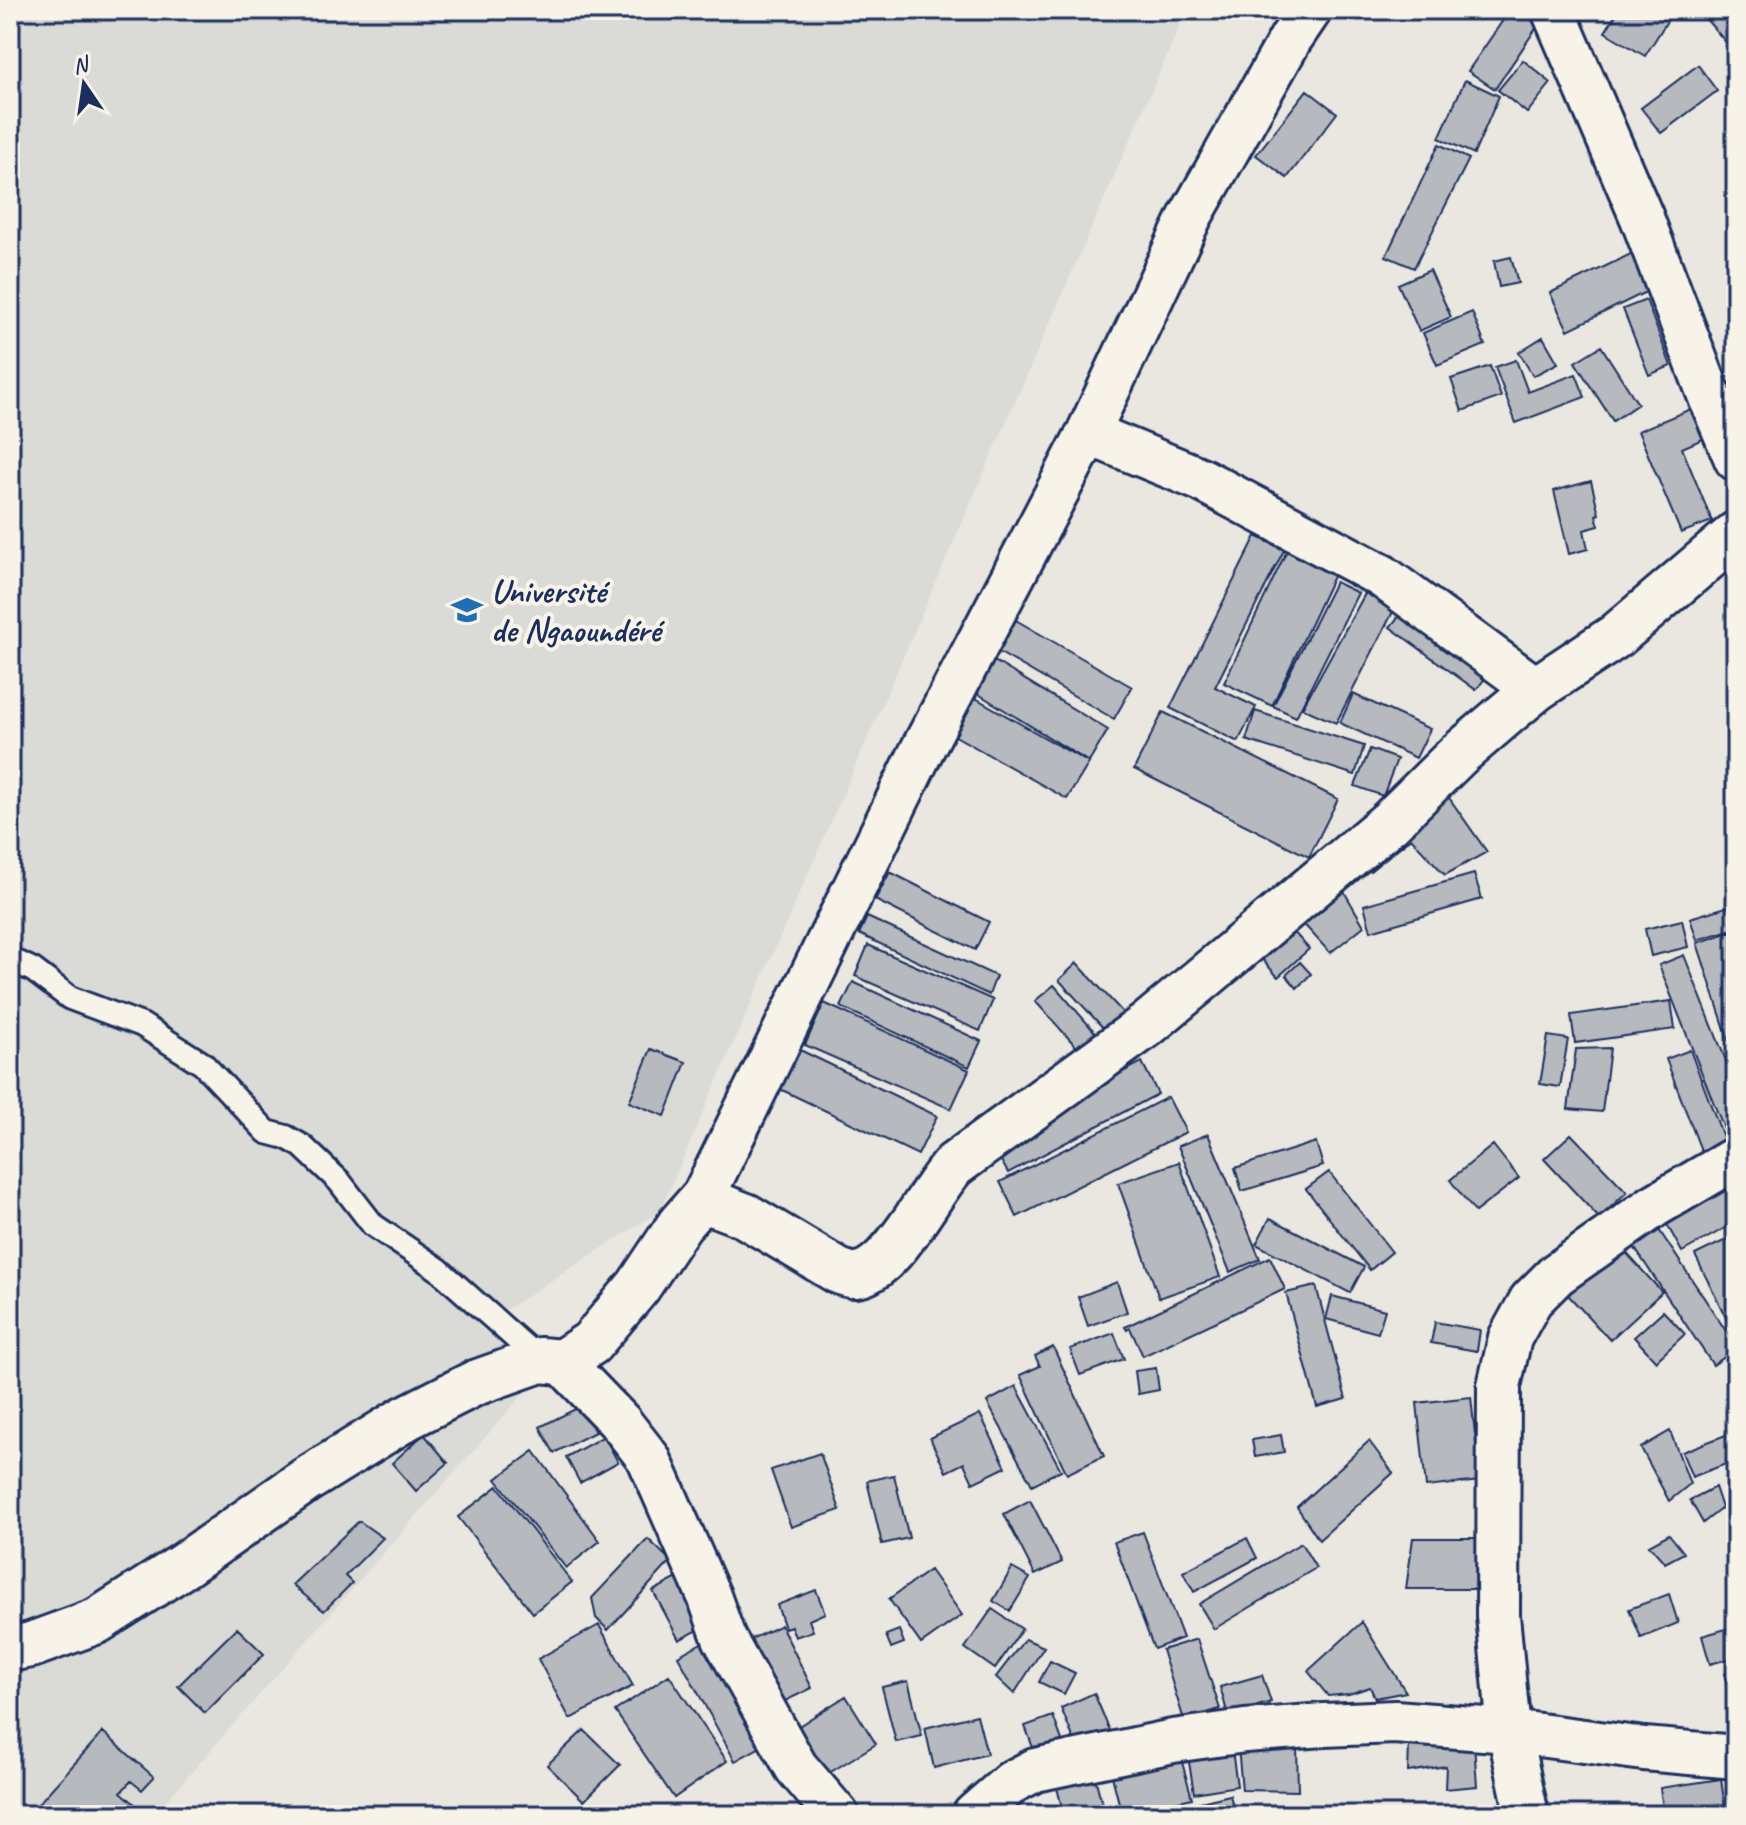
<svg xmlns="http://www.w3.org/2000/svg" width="1746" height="1825" viewBox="0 0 1746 1825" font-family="Caveat,sans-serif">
	<rect width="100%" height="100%" fill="#eae7e0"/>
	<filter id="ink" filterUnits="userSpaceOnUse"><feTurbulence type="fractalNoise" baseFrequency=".0125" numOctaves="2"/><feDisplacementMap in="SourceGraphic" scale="16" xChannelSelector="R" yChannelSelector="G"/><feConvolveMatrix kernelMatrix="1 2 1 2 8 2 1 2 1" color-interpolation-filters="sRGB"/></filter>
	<g filter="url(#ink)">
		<path fill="#dadad6" d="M10,10H1187L660,1211L479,1327L545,1369L154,1815H10Z"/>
		<path fill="#b6babf" stroke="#1b2f5e" stroke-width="2" d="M1510,10H1524L1541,21L1495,89L1468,71Z
			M1619,10H1674L1645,56L1605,32Z
			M1700,10H1736V54L1699,11Z
			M1523,60L1551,83L1527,113L1498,90Z
			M1698,65L1717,91L1661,133L1641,108Z
			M1465,80L1499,96L1474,154L1439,138Z
			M1307,90L1337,113L1287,178L1256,155Z
			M1439,144L1469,159L1414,268L1386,256Z
			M1639,250L1656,287L1568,330L1550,293Z
			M1511,257L1518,283L1499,287L1494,261Z
			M1430,270L1451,317L1419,331L1398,284Z
			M1646,300L1671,366L1649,375L1623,309Z
			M1472,312L1485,345L1437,365L1423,333Z
			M1543,337L1558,363L1533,376L1519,352Z
			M1601,346L1638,404L1613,421L1575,362Z
			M1516,360L1528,392L1576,374L1585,397L1516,423L1495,367Z
			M1490,366L1501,397L1462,411L1451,379Z
			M1693,408L1705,438L1682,448L1712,521L1681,533L1638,431Z
			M1591,481L1599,514L1596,515L1599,526L1584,530L1588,549L1569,554L1554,491Z
			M1256,536L1284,550L1215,687L1256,707L1238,742L1170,708Z
			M1288,548L1336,570L1272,706L1224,683Z
			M1335,582L1358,593L1296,717L1273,706Z
			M1371,583L1399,600L1336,723L1302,708Z
			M1408,605L1493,668L1476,690L1390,627Z
			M1014,619L1132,687L1114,719L995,650Z
			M991,659L1108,730L1089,762L972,690Z
			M1353,694L1430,729L1416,758L1340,723Z
			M972,696L1089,763L1067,799L950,733Z
			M1255,711L1364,746L1355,775L1246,740Z
			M1163,712L1338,799L1309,857L1134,769Z
			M1370,749L1397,759L1383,796L1355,786Z
			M1438,782L1487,852L1445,875L1411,838L1370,871L1357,856Z
			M890,872L989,922L975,950L875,900Z
			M1334,874L1364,926L1330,953L1290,909Z
			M1474,874L1482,899L1371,931L1364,905Z
			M1736,904V928L1697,940L1690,918Z
			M867,917L996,976L989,995L859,934Z
			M1283,920L1309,949L1278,977L1251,947Z
			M1682,920L1688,947L1651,956L1645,929Z
			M1736,930V1063L1697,943Z
			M868,945L993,1000L980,1031L855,976Z
			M1684,955L1736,1086V1136L1728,1139L1659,965Z
			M1300,962L1311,974L1297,988L1286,975Z
			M1077,963L1126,1016L1107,1032L1059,980Z
			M853,982L981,1041L969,1067L841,1007Z
			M1054,985L1100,1038L1082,1053L1035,1001Z
			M1671,1001L1675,1029L1575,1043L1571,1015Z
			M824,1003L969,1070L951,1109L805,1045Z
			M1548,1036L1568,1039L1560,1087L1540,1084Z
			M1610,1048L1602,1112L1568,1109L1576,1049Z
			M651,1049L686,1062L665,1116L629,1102Z
			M800,1050L937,1116L918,1155L780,1089Z
			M1690,1050L1726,1145L1702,1153L1666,1059Z
			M1142,1062L1158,1094L1008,1173L990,1141Z
			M1168,1097L1186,1132L1017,1217L1000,1182Z
			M1208,1134L1260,1259L1230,1272L1178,1146Z
			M1571,1134L1627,1192L1599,1218L1544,1159Z
			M1316,1142L1323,1166L1242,1191L1235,1168Z
			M1493,1145L1519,1178L1475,1212L1450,1180Z
			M1179,1162L1220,1277L1159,1298L1118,1183Z
			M1329,1172L1392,1252L1370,1270L1306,1189Z
			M1727,1186L1736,1202V1222L1682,1252L1665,1221Z
			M1270,1218L1364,1267L1350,1293L1256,1244Z
			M1655,1224L1736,1346V1349L1713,1365L1630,1241Z
			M1736,1235V1336H1735L1695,1255Z
			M1620,1246L1662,1292L1610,1340L1568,1295Z
			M1270,1257L1285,1289L1143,1356L1130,1328L1127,1330L1125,1327Z
			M1117,1282L1127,1312L1088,1326L1078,1297Z
			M1316,1286L1346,1399L1317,1407L1286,1293Z
			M1332,1296L1385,1310L1378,1333L1326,1319Z
			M1663,1311L1685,1334L1656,1361L1634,1337Z
			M1435,1322L1480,1330L1477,1351L1431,1343Z
			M1114,1333L1124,1359L1080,1375L1070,1349Z
			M1053,1347L1104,1456L1067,1474L1020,1375L1040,1366L1035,1356Z
			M1156,1368L1159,1390L1138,1394L1135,1371Z
			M1016,1386L1061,1470L1032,1485L987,1402Z
			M1471,1397L1480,1481L1426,1487L1417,1403Z
			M581,1406L595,1432L554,1453L540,1427Z
			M980,1414L1006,1467L973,1483L964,1463L946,1472L930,1438Z
			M1670,1431L1690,1484L1669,1501L1641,1448Z
			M1736,1431V1460L1692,1477L1682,1452Z
			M424,1434L448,1463L416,1491L392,1463Z
			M1281,1435L1284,1452L1255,1457L1252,1440Z
			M604,1436L618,1462L580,1483L566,1457Z
			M1369,1441L1393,1473L1319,1540L1297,1507Z
			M534,1451L600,1541L566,1568L496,1479Z
			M820,1453L840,1510L791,1527L771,1470Z
			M894,1475L909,1538L882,1544L867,1481Z
			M498,1486L572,1582L533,1613L458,1517Z
			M1715,1487L1722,1508L1703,1523L1690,1500Z
			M1733,1487H1736V1557L1725,1555L1726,1519Z
			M1030,1500L1062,1562L1035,1575L1004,1514Z
			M359,1521L383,1538L345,1576L352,1583L324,1611L292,1585Z
			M1143,1532L1183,1638L1154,1649L1114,1542Z
			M1669,1534L1684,1553L1665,1563L1649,1545Z
			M1247,1538L1257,1558L1194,1592L1183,1572Z
			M1413,1538H1482V1589H1406Z
			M648,1539L671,1561L608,1630L596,1618L592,1598Z
			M1301,1543L1316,1568L1214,1629L1199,1604Z
			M1012,1568L1030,1578L1010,1611L993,1601Z
			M930,1570L962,1615L921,1644L889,1599Z
			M681,1576L708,1625L679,1640L653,1591Z
			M816,1590L825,1613L809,1620L813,1631L795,1637L791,1626L785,1628L777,1605Z
			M1669,1594L1678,1623L1641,1638L1629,1609Z
			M992,1609L1022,1629L995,1669L965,1648Z
			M1362,1622L1406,1692L1375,1698L1370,1687L1349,1694L1328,1696L1308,1671Z
			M599,1625L633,1686L570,1719L538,1659Z
			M781,1625L812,1688L781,1703L749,1640Z
			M1736,1626V1657L1710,1664L1702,1636Z
			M237,1628L264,1654L205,1713L178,1686Z
			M899,1630L904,1643L891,1648L886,1635Z
			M1025,1639L1044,1647L1014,1694L996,1677Z
			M1197,1639L1220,1709L1184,1720L1162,1650Z
			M705,1641L762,1746L735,1761L678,1656Z
			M1050,1661L1075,1673L1064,1694L1039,1682Z
			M1736,1672V1696H1730L1724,1674Z
			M669,1675L727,1761L674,1798L615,1711Z
			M1262,1675L1271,1702L1228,1715L1220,1687Z
			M908,1681L922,1736L896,1742L882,1687Z
			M1094,1693L1115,1743L1081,1757L1061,1708Z
			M846,1696L876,1744L821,1778L791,1731Z
			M977,1715L987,1754L934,1768L925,1728Z
			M1053,1716L1067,1754L1039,1764L1025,1726Z
			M584,1730L620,1765L584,1801L547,1765Z
			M103,1732L154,1777L142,1790L131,1781L121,1792L136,1805L127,1815H28Z
			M1420,1740L1474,1744L1477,1786L1445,1789L1446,1766L1408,1772L1409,1746Z
			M1297,1745L1298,1791L1242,1790L1238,1747Z
			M1232,1750L1237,1786L1194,1793L1188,1756Z
			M1180,1755L1192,1798L1122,1815L1111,1772Z
			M1093,1770L1105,1815H1064L1055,1780Z
			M1721,1779L1726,1815H1664L1660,1788Z
			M1230,1795L1235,1815H1190L1188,1805Z
			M1183,1810L1184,1815H1157Z"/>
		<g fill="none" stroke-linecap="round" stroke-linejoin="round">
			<defs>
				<path id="service" d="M10,959L33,970L70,998L142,1025L203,1064L267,1132L286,1137L302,1146L339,1181L373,1225L438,1269L540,1360"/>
				<path id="minor" d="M1553,10L1642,218L1711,400L1736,459
					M1088,433L1200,479L1382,576L1536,689
					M702,1199L922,750L1088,433L1190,217L1291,38L1310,10
					M562,1362L620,1422L649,1459L709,1596L724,1638L796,1767L837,1815
					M974,1815L1012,1782L1035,1770L1173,1741L1245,1731L1324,1725L1395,1722L1509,1731L1644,1749L1736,1757
					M1527,1815L1509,1731L1498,1616L1499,1386L1510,1338L1531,1300L1557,1274L1654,1206L1736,1158"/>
				<path id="tertiary" d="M10,1649L31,1645L97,1621L183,1566L306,1480L406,1418L475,1383L540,1360L562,1362L591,1343L638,1287L680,1224L702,1199L746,1216L838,1271C844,1273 850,1276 856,1275C893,1271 929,1191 954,1165L1148,1024L1390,822L1458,755L1507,713L1536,689L1616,636L1736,534"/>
			</defs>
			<use href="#service" stroke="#1b2f5e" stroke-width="28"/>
			<use href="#minor" stroke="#1b2f5e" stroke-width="48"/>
			<use href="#tertiary" stroke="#1b2f5e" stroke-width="50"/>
			<use href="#service" stroke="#f7f3e8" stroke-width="22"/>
			<use href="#minor" stroke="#f7f3e8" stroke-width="42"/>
			<use href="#tertiary" stroke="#f7f3e8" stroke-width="44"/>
		</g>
	</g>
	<defs>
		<symbol id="university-bare" viewBox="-9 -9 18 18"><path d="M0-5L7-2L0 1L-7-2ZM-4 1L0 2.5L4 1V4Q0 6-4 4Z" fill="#1f6fb2" stroke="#f7f3e8" stroke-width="2.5" paint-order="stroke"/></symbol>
	</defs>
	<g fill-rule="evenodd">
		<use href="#university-bare" x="445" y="588" width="44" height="44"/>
	</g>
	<g text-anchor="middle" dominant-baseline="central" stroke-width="8" stroke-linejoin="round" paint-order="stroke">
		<g font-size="34" font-weight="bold" fill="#1b2f5e" stroke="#f7f3e8" text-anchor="start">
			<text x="491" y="590">Université<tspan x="491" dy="39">de Ngaoundéré</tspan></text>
		</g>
	</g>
	<rect width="1746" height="1825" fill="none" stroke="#f7f3e8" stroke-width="40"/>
	<rect x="20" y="20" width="1706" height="1785" fill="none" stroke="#1b2f5e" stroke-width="3" filter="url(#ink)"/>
	<g transform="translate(84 84) rotate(347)" stroke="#f7f3e8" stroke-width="6" paint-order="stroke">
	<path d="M0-6L14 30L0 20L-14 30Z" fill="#1b2f5e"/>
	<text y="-12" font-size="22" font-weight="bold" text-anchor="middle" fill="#1b2f5e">N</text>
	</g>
</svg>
